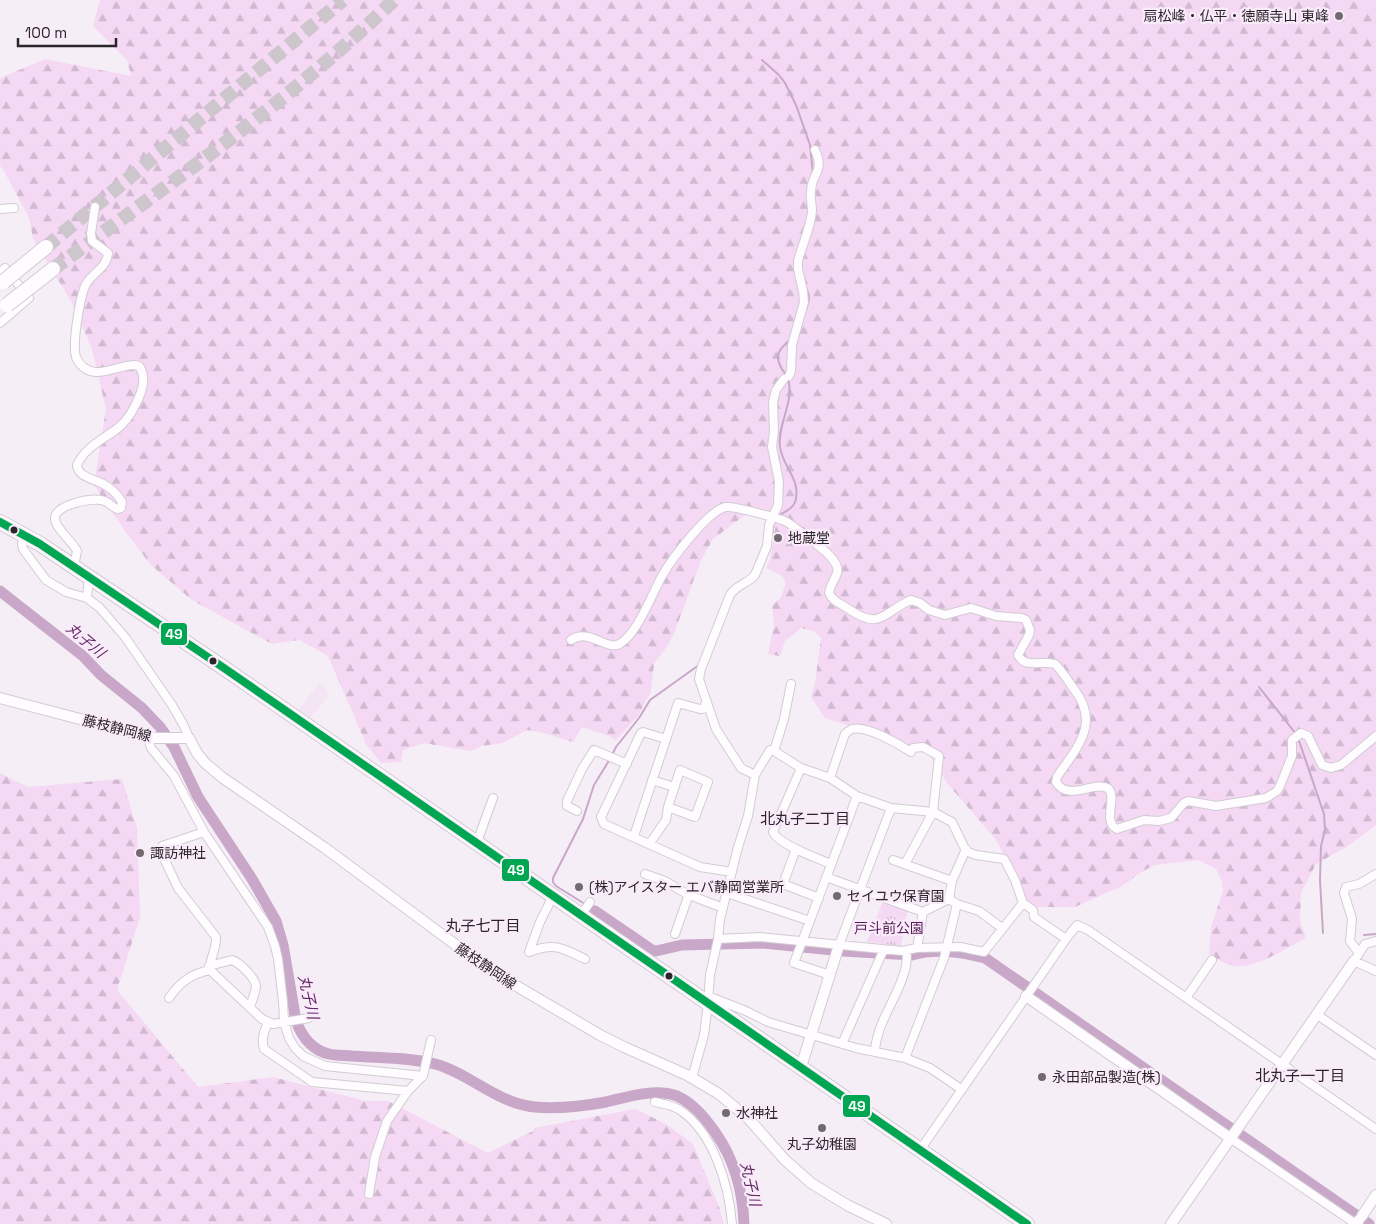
<svg xmlns="http://www.w3.org/2000/svg" width="1376" height="1224" viewBox="0 0 1376 1224" font-family="'Space Grotesk','Noto Sans JP',sans-serif">
	<defs>
		<pattern id="forest-firs" width="22" height="20" patternUnits="userSpaceOnUse" patternTransform="scale(1.25)"><rect width="22" height="20" fill="#f4d8f4"/><path d="M5 1l3.5 6h-7zM16 11l3.5 6h-7z" fill="#d1b9d1"/></pattern>
		<pattern id="park-tufts" width="24" height="20" patternUnits="userSpaceOnUse" patternTransform="scale(1.25)"><rect width="24" height="20" fill="#f4d8f4"/><path d="M3 7l-1-3M5 7V3M7 7l1-3M15 17l-1-3M17 17v-4M19 17l1-3" fill="none" stroke="#d1b9d1"/></pattern>
	</defs>
	<rect width="100%" height="100%" fill="#f6eef6"/>
	<path fill="#f4e5f4" d="M320,682L326,688L329,695L311,718L299,709Z"/>
	<path fill="url(#forest-firs)" d="M100,0H1376V825L1348,846L1316,864L1301,893L1300,921L1306,938C1288,947 1254,970 1234,966C1225,964 1217,959 1209,954L1211,927L1223,891L1222,881L1216,869L1199,860L1155,865L1143,871L1122,886L1075,907H1031L1025,901L997,841L947,783L922,744L907,745L875,729L850,726L825,718L811,697L815,683L821,638L814,631L801,628L785,641L780,656L768,654L774,625L772,606L781,597L786,583L782,576L766,568L770,560L775,529C767,518 757,517 745,515L713,539L701,560L675,631L668,645L654,664L651,691L638,716L616,740L609,736L582,727L573,742L544,733L527,730L503,743L481,746L471,751L424,743L403,750L401,762L381,763L366,744L328,656L300,640L272,644L192,600L151,565L127,534L94,485L106,409L92,349L71,301L33,239L29,218L3,169L0,166V78L45,59L131,76L127,60L93,26Z
		M0,773L28,787L122,779L137,828L140,917L117,990L198,1087L273,1077L365,1101H388L488,1153L533,1131L534,1128L635,1109L666,1124L693,1144L719,1207L724,1224H0Z"/>
	<path fill="url(#park-tufts)" d="M883,901L908,909L901,946L867,942Z"/>
	<g fill="none" stroke-linecap="round" stroke-linejoin="round">
		<path stroke="#c9a7c9" stroke-width="2" d="M762,60L779,75L785,83L796,105L810,145L813,174
			M805,286C810,295 810,300 806,309
			M786,375C773,358 776,351 792,338
			M778,516C786,511 795,508 796,498C800,479 782,465 780,447C777,425 795,401 788,379
			M770,547L774,522
			M1259,687L1296,734
			M1298,738L1324,814L1325,830L1321,846L1320,880L1323,933
			M612,755L616,747L639,718L650,700L699,665
			M585,904L556,886L553,882V878L583,819L594,785L610,759
			M589,907L595,911
			M1364,935L1376,934"/>
		<path stroke="#c9a7c9" stroke-width="11" d="M0,591L83,656L101,675L142,708L160,727L174,747L198,797L252,879L276,921L283,945L296,1021C302,1037 312,1050 329,1054C336,1056 345,1055 352,1056C379,1058 408,1057 435,1064C469,1073 498,1104 535,1107C558,1109 584,1106 606,1102C628,1097 654,1088 677,1096C693,1103 705,1118 715,1132C734,1159 743,1191 744,1224
			M595,911L652,950L656,951L682,945L763,943L833,950
			M843,951L912,955C936,948 961,952 985,958L1369,1224"/>
		<path stroke="#cdc6cd" stroke-width="14" stroke-dasharray="14 7" stroke-linecap="butt" d="M46,247L343,0
			M53,269C169,184 290,101 394,0"/>
		<defs>
			<path id="street" d="M0,209L14,208
				M0,272L5,268L29,298L0,323
				M789,376L791,371L792,345L804,302L803,291L798,269V261C802,245 811,227 812,211C812,204 810,198 811,191C812,172 825,172 815,150
				M25,534L22,544L23,549L46,580L66,592L87,598L100,608L125,637L172,705L184,726L189,738
				M74,566L77,551C73,542 55,528 55,519C54,505 90,498 101,500C108,501 111,506 117,509L121,508L122,502C118,495 112,489 105,485C96,479 78,478 77,465C85,447 104,439 118,428C129,419 136,406 141,392C144,383 145,374 139,366L135,365C122,365 110,372 97,372C87,372 79,365 76,357C72,343 80,296 86,284C93,272 107,268 108,253L92,241L91,233L95,207
				M87,598L89,577
				M571,640C589,627 608,653 621,643C638,632 652,594 662,576C671,560 708,510 726,507C735,506 777,518 785,521C793,525 800,532 807,537C816,544 841,560 837,573C835,580 830,585 829,593C833,602 840,603 847,608C882,632 882,612 911,600L920,603L929,610L945,615L971,608L996,616L1022,618L1026,620L1030,630L1029,635L1018,655C1025,669 1043,660 1055,664C1063,672 1068,681 1074,689C1101,724 1077,747 1057,777L1056,782C1069,803 1095,779 1109,789C1117,801 1102,821 1117,829L1144,820L1159,821L1171,818L1184,803L1188,801L1216,806L1266,798L1277,791L1280,786L1292,756V740L1301,733L1308,736L1322,765L1331,768L1341,765L1376,736
				M148,737L151,748L174,776L204,832L268,927L275,946L278,959L283,1001L284,1022L289,1038L295,1048L303,1056L325,1066L423,1076
				M666,739L643,732L641,733L601,817L604,824L700,867L732,872
				M774,751L784,719L791,684
				M801,768L773,832C779,845 817,858 831,864
				M680,770L708,782L695,817L668,807Z
				M755,775L741,768L716,729L699,679L701,669L730,595C736,585 747,584 755,575L767,546L769,525L778,505L779,481L772,447L774,431L773,402L776,390L784,379
				M830,778L845,734C846,733 850,730 852,729C866,725 899,744 911,752L913,748L923,747L939,756L933,812L905,864
				M652,780L674,787
				M577,811L567,806V801L582,769L594,750L627,764
				M204,832L162,846L161,852L178,888L216,937C217,949 209,959 210,970L262,1019L273,1024L309,1018
				M634,836L678,703L700,709H703L706,703
				M477,842L493,798
				M650,843L666,820L668,807
				M796,849L783,884L819,898
				M966,849L952,881L949,899L957,904L979,911L1002,928
				M893,860L952,881
				M645,874L665,881L687,894L723,908
				M826,877L923,912L949,899
				M727,893L810,921
				M553,896L540,922L529,952C555,942 562,948 585,959
				M581,915L590,902
				M675,934L689,894
				M718,939L760,937L902,951L917,948L960,947L984,952L1023,903
				M1376,941L1365,944L1354,961L1376,971
				M839,945L891,808
				M917,948L923,912
				M1359,953L1350,941L1352,919L1344,893L1346,887L1359,884L1376,874
				M209,966L232,960C240,963 256,978 256,987C255,993 252,1001 250,1007
				M830,975L794,963L857,796
				M708,996L746,1011L768,1022L856,1048L905,1058L930,1068L961,1089
				M169,998C180,982 191,974 210,970
				M1186,998L1212,960
				M1316,1014L1376,1055
				M268,1022C264,1032 261,1039 264,1049L312,1082L408,1091
				M842,1044L884,949
				M875,1051C877,1021 898,998 905,970C907,964 907,957 907,950
				M905,1058L944,958L957,904
				M692,1078L704,1035L708,1003L710,975L718,939L720,919L738,847L748,816L755,775L770,750L774,751L801,768L830,778L857,796L891,808L933,812L952,822L964,847L968,852L976,855L1004,859L1015,880L1023,903L1033,910L1034,917L1066,939
				M655,1102C663,1104 673,1105 680,1110C714,1133 729,1186 732,1224
				M1230,1138L1356,1224
				M920,1150L1066,939L1077,925L1088,930L1376,1129
				M369,1194L375,1157L387,1121L408,1091L423,1076L431,1040"/>
			<path id="secondary" d="M0,698L141,735L155,738H189L197,753L205,763L223,778L325,848L491,971L600,1035L624,1047L687,1075L719,1094L748,1118L785,1160L811,1183L847,1205L886,1224
				M1026,996L1230,1138
				M801,1067L839,945
				M1362,1216L1376,1195
				M1171,1224L1354,961
				M1356,1224L1359,1220"/>
			<path id="highway" d="M0,522L40,544L221,666L1027,1224"/>
		</defs>
		<use href="#street" stroke="#d2ccd2" stroke-width="10"/>
		<use href="#secondary" stroke="#d2ccd2" stroke-width="12"/>
		<use href="#highway" stroke="#d2ccd2" stroke-width="16"/>
		<use href="#street" stroke="#fefcfe" stroke-width="8"/>
		<use href="#secondary" stroke="#fefcfe" stroke-width="10"/>
		<use href="#highway" stroke="#fefcfe" stroke-width="14"/>
		<defs>
			<path id="highway-bridge" d="M3,282L46,247
				M7,305L53,269"/>
		</defs>
		<use href="#highway-bridge" stroke="#d2ccd2" stroke-width="16" stroke-linecap="butt"/>
		<use href="#highway-bridge" stroke="#fefcfe" stroke-width="14"/>
		<defs>
			<path id="bus-1" d="M0,522L40,544L221,666L1027,1224"/>
		</defs>
		<use href="#bus-1" stroke="#faebfa" stroke-width="11"/>
		<use href="#bus-1" stroke="#00a651" stroke-width="8"/>
	</g>
	<g fill="#716b71" stroke="#faebfa" stroke-width="2">
		<circle cx="1339" cy="16" r="5"/>
		<circle cx="778" cy="538" r="5"/>
		<circle cx="140" cy="853" r="5"/>
		<circle cx="579" cy="887" r="5"/>
		<circle cx="837" cy="896" r="5"/>
		<circle cx="1042" cy="1077" r="5"/>
		<circle cx="726" cy="1113" r="5"/>
		<circle cx="822" cy="1128" r="5"/>
	</g>
	<g fill="#2a252a" stroke="#faebfa" stroke-width="2">
		<circle cx="14" cy="530" r="4.5"/>
		<circle cx="213" cy="661" r="4.5"/>
		<circle cx="669" cy="976" r="4.5"/>
	</g>
	<g text-anchor="middle" dominant-baseline="central" stroke-width="4.5" stroke-linejoin="round" paint-order="stroke">
		<g font-size="14" fill="#2a252a" stroke="#faebfa" text-anchor="start">
			<text x="1329" y="16" text-anchor="end">扇松峰・仏平・徳願寺山 東峰</text>
			<text x="788" y="538">地蔵堂</text>
			<text x="150" y="853">諏訪神社</text>
			<text x="589" y="887">(株)アイスター エバ静岡営業所</text>
			<text x="847" y="896">セイユウ保育園</text>
			<text x="1052" y="1077">永田部品製造(株)</text>
			<text x="736" y="1113">水神社</text>
			<text x="822" y="1144" text-anchor="middle">丸子幼稚園</text>
		</g>
		<g font-size="14" fill="#2a252a" stroke="#faebfa">
			<text transform="translate(117 728) rotate(14)">藤枝静岡線</text>
			<text transform="translate(486 966) rotate(34)">藤枝静岡線</text>
		</g>
		<g font-size="14" fill="#531c55" stroke="#faebfa">
			<text x="889" y="928">戸斗前公園</text>
		</g>
		<g font-size="15" font-style="italic" fill="#642d66" stroke="#faebfa">
			<text transform="translate(86 640) rotate(40)">丸子川</text>
			<text transform="translate(309 997) rotate(77)">丸子川</text>
			<text transform="translate(751 1184) rotate(77)">丸子川</text>
		</g>
		<g font-size="15" fill="#2a252a" stroke="#faebfa">
			<text x="805" y="818">北丸子二丁目</text>
			<text x="483" y="925">丸子七丁目</text>
			<text x="1300" y="1075">北丸子一丁目</text>
		</g>
	</g>
	<g stroke="#faebfa" stroke-width="2">
		<rect x="160" y="622" width="28" height="24" rx="5" fill="#00a651"/>
		<rect x="501" y="858" width="29" height="24" rx="5" fill="#00a651"/>
		<rect x="842" y="1094" width="29" height="24" rx="5" fill="#00a651"/>
	</g>
	<g font-size="14" text-anchor="middle" font-weight="bold" fill="#fff">
		<text x="174" y="639">49</text>
		<text x="516" y="875">49</text>
		<text x="857" y="1111">49</text>
	</g>
	<path d="M18 38v8h98v-8" fill="none" stroke="#2a252a" stroke-width="2.5"/>
	<text x="25" y="38" font-size="15" fill="#2a252a" stroke="#faebfa" stroke-width="4" paint-order="stroke">100 m</text>
</svg>
